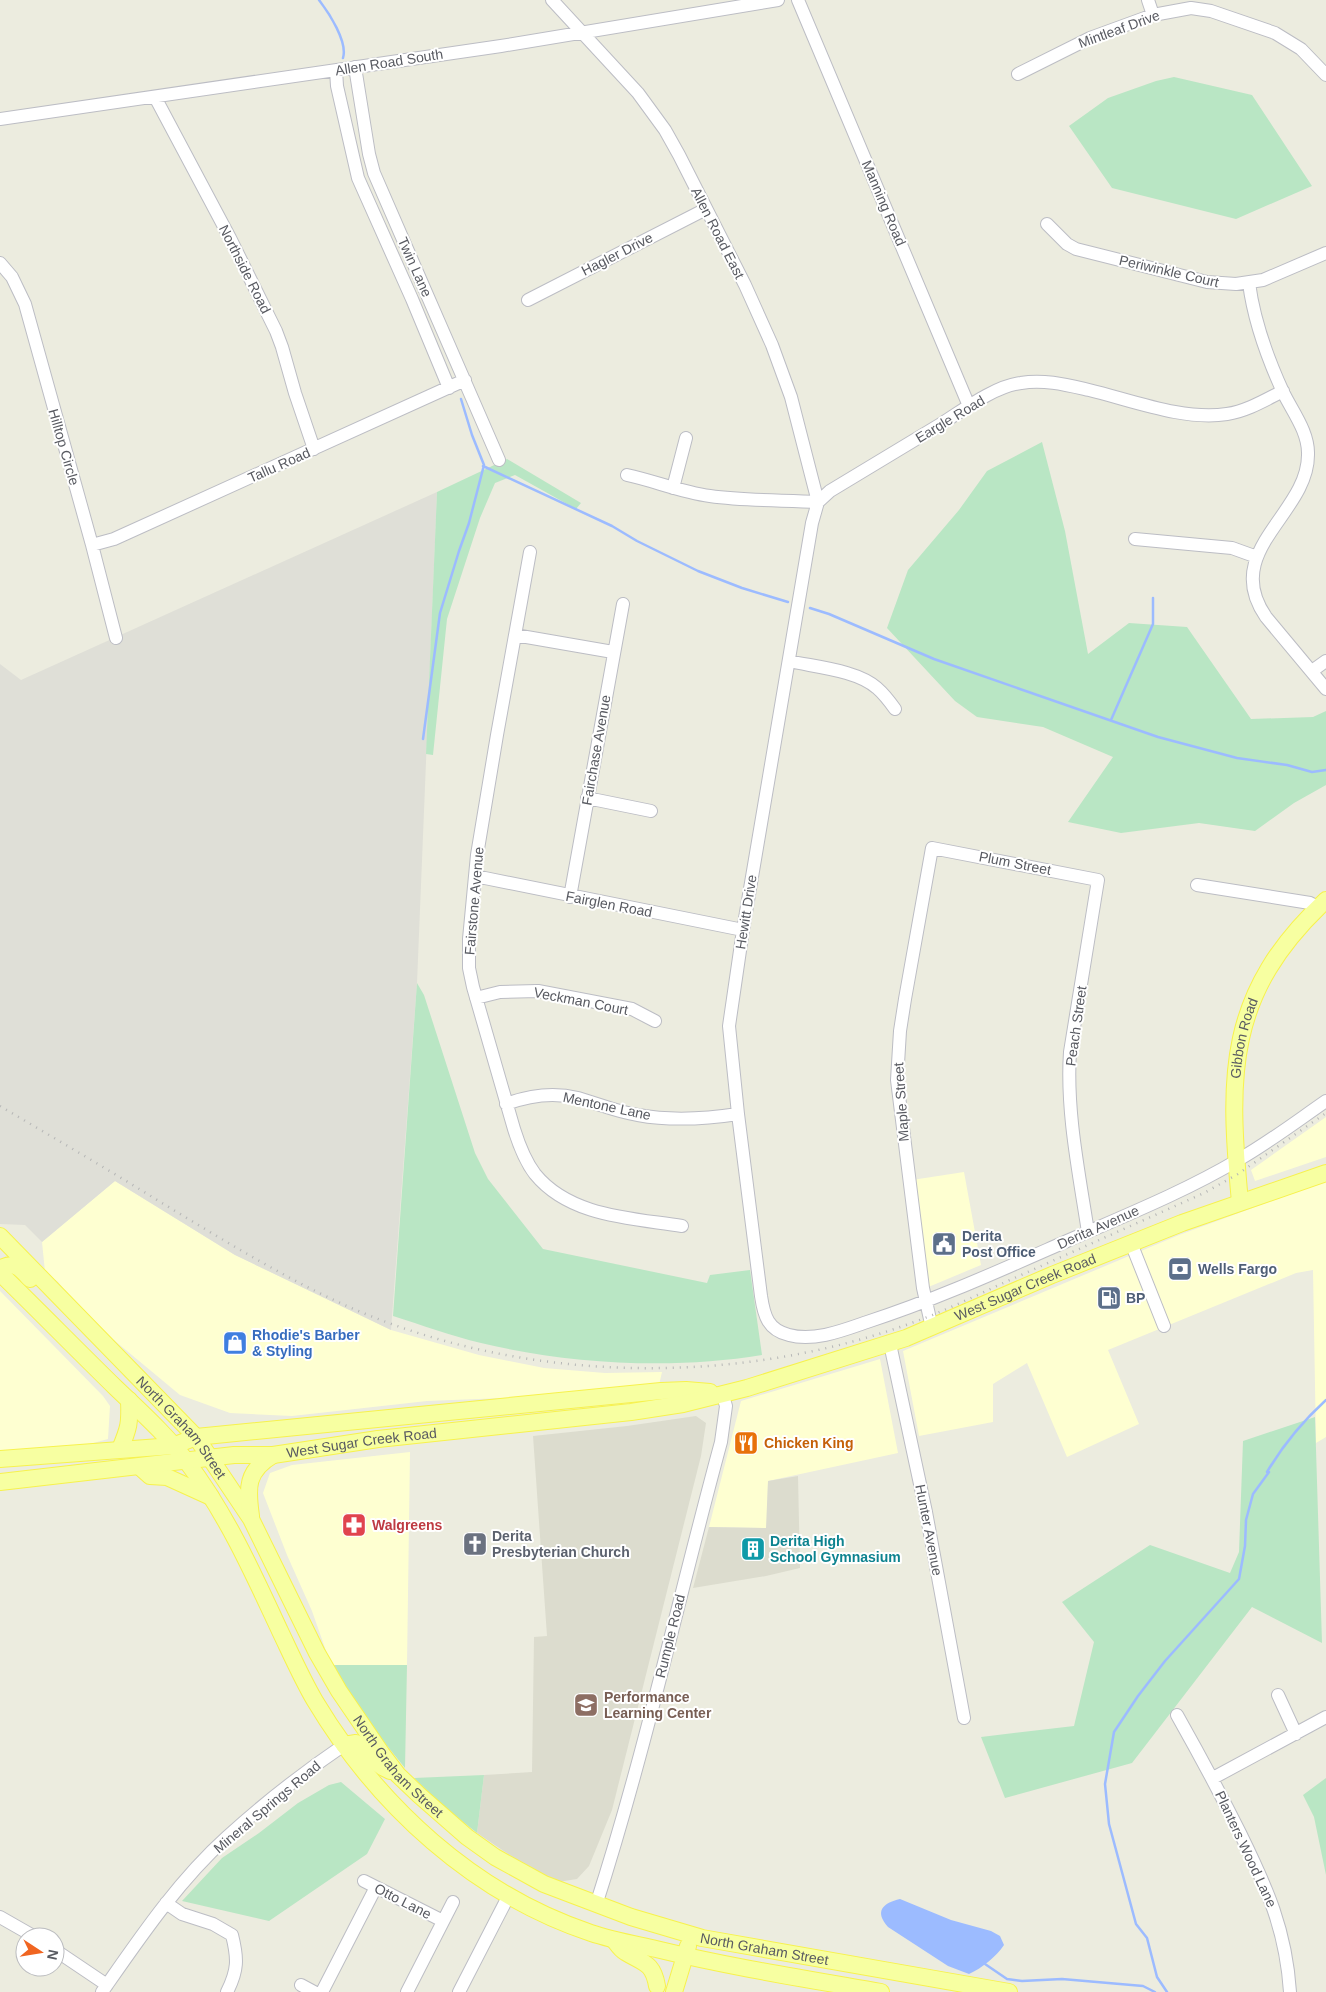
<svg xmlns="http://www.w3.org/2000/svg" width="1326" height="1992" viewBox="0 0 1326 1992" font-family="Helvetica,sans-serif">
	<rect width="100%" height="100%" fill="#ececdf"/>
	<path fill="#feffd1" d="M1326,1117V1157L1255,1181L1251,1170Z
		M964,1172L981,1265L926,1288L912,1180Z
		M115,1181L235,1255L391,1330L479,1355L544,1368L605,1373L662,1372L659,1385L533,1397L427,1401L292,1416L230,1413L180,1395L109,1336L73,1300L58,1282L45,1272L42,1242Z
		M1326,1181V1437L1316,1443L1313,1270L1296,1273L1108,1350L1139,1424L1067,1457L1027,1363L993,1384V1422L919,1436L903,1351L1179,1235Z
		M0,1291L103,1396L110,1406L108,1439L86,1445L0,1454Z
		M880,1359L898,1453L768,1481L767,1528L709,1527L741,1401Z
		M410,1452L407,1665H331L312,1611L287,1555L263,1493L270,1473L292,1465Z"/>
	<path fill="#dfdfd7" d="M437,492L417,983L391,1330L235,1255L115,1181L42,1242L25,1225L0,1224V664L21,680Z"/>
	<path fill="#dcdcce" d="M696,1416L706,1423L701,1456L612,1810L589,1866L577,1879L558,1882L523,1864L477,1833L484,1775L532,1772L534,1637L547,1636L533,1436L627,1426Z
		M798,1476L800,1568L766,1576L693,1588L709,1527L766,1528L768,1481Z"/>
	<path fill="#b9e6c4" d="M1174,77L1252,95L1312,186L1236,219L1112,188L1069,126L1108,98L1156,81Z
		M1042,442L1065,531L1088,654L1129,623L1187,627L1251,719L1313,717L1326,711V785L1294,803L1255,831L1199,823L1121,833L1068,822L1113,757L1043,727L977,717L955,701L887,628L908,570L959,510L987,471Z
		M507,459L581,503L576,509L515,475L495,483L480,518L447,619L433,755L426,754L437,492Z
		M417,983L424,995L475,1153L488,1179L543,1249L707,1283L710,1275L750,1270L762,1355C672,1370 569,1364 481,1343C451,1336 422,1325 393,1316Z
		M1315,1417L1322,1643L1252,1607L1132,1763L1005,1798L981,1737L1074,1726L1094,1642L1062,1602L1150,1545L1230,1573L1239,1552L1243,1441Z
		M331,1665H407L405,1768L362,1715Z
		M484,1775L477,1833L442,1805L414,1778Z
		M1326,1778V1875L1314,1817L1303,1795Z
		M341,1782L385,1819L367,1854L269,1921L182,1901L222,1858L259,1833L298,1803L329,1785Z"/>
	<path fill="#9cbbff" d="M900,1899L951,1920L991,1931L1000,1936L1004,1945C996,1957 982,1968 969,1974L948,1966L888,1927C874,1911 883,1903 900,1899Z"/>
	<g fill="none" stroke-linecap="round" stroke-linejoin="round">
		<path stroke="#9cbbff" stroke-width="2.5" d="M319,0C329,13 348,42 343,58
			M483,466L612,526L637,541L698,571L742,588L788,602
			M810,608L829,614L934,659L1158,737L1237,758L1287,765L1312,772L1326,770
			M1111,720L1153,624V598
			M423,739L440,613L459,551L469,523L484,465L472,435L461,399
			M985,1964L1007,1979L1022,1981L1062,1979L1143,1986L1155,1992
			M1167,1992L1157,1977L1147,1938L1136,1924L1109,1824L1105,1784L1114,1732L1138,1696L1165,1661L1239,1579L1245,1546L1246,1520L1253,1494L1269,1472H1267C1283,1445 1303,1421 1326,1400"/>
		<defs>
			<path id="minor" d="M552,0L638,93L665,130L679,155L745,285L772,345L791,397L818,502
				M798,0L969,406
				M1148,0L1153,15
				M355,67L369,154L374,173L499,460
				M336,70L337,86L358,178L412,299L449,388
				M1018,74L1090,38L1153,15L1191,8L1211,11L1275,33L1301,49L1326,75
				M155,97L230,238L276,331L282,347L295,393L314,449
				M0,119L501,46L778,0
				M1047,224L1067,244L1076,249L1207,282L1236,284L1263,280L1326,253
				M0,263L12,277L25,304L92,545L116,638
				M1249,283C1254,322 1267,357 1283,392C1292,411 1309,432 1308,455C1308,514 1220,551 1266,617L1326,689
				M528,300L706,209
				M1283,391C1265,400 1247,411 1227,414C1184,421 1131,400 1089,390C1067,385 1044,379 1021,383C995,386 963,410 941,424C904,446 867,469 830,491L818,502L812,523L743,930L729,1026L738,1114L761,1296C764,1316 768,1330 789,1335C814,1342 844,1330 867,1322C935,1300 1001,1270 1067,1241C1124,1216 1184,1192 1238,1160C1268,1143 1297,1121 1326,1101
				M627,475C655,481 681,492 710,496C745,501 782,500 818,502
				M673,488L686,438
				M1135,539L1232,548L1257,557
				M92,545L114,539L465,380
				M530,552L497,735L477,855L469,939V968L473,987L514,1129C519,1145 525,1161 535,1174C570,1217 632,1218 682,1226
				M515,635L613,652
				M789,661C815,667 857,670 877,688C884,694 890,702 895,709
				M1312,671L1326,661
				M587,798L651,811
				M475,876L743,930
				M1197,885L1310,903L1318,907
				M570,897L623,604
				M476,998L500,992L538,991L632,1009L655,1021
				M506,1104C530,1095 554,1092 578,1098C599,1104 617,1112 638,1115C671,1121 705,1119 738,1114
				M1131,1243L1164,1326
				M932,1328L923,1288L897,1080L900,1031L905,999L932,848L1098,880L1070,1052C1066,1111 1079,1173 1088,1232
				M890,1344L926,1512L964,1718
				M1278,1695L1296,1734
				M1177,1715C1199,1754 1220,1793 1240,1833C1267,1888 1286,1930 1290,1992
				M1213,1778L1326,1717
				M364,1881L443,1921
				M166,1903L182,1914L213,1924L232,1935C238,1959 238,1970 227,1992
				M596,1905C645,1753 679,1596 721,1442L726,1406L722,1393
				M0,1917L35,1937
				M55,1950L107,1985
				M301,1985L314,1992
				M102,1992C139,1939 178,1881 227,1837C263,1804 303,1773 344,1745
				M322,1992L376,1887
				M407,1992L453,1902
				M459,1992L509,1895"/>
			<g id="major">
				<path id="s1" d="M1240,1202C1228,1075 1226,993 1326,900"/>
				<path id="s2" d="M0,1236L196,1437L251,1519L317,1653L339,1691L382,1754L398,1775L419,1795L467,1837L495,1857L544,1884L631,1917L702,1938L1009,1992"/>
				<path d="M0,1269C14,1260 21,1269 30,1279"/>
				<path d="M0,1273C39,1311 77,1350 116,1388C140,1411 167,1435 187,1462C226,1513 253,1573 280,1631C291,1654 302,1679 315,1701C378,1806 474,1894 591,1933C612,1940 634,1944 656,1949C730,1967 806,1979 881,1992"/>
				<path d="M120,1449C129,1428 130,1423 129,1400"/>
				<path d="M0,1459L173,1446L196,1437L661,1391L686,1390L710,1392"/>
				<path d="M140,1467L150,1476L167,1477L211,1497"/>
				<path id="s3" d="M0,1482L234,1455H273L378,1439L631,1412L683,1404L747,1388L906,1338L1052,1275L1182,1223L1326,1173"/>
				<path d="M251,1516C247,1488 246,1471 273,1455"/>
				<path d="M344,1745L356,1743C367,1754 376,1765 390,1771"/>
				<path d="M614,1940C617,1944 621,1950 625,1952C643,1963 653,1962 657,1986"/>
				<path d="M674,1992L688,1946"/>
			</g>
		</defs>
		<use href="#minor" stroke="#bcbdc4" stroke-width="14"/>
		<use href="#major" stroke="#f7f24d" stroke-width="18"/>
		<use href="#minor" stroke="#fff" stroke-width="12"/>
		<use href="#major" stroke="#f7ffa1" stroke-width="16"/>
		<path stroke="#b5b6b6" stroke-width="2.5" stroke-dasharray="1 6" stroke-linecap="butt" d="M0,1106C54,1138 109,1170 162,1203C225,1241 289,1281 356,1310C534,1386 750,1387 930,1316C960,1304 989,1289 1019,1276C1081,1248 1142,1221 1204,1193L1238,1174L1326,1113"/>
	</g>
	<defs>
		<symbol id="civic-square" viewBox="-11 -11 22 22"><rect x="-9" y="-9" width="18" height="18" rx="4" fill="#5c6f8a" stroke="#fff"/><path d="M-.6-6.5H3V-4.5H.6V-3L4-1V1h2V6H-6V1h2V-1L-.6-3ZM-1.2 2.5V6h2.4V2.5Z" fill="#fff"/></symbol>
		<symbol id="bank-square" viewBox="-11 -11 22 22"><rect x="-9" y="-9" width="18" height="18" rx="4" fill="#5c6f8a" stroke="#fff"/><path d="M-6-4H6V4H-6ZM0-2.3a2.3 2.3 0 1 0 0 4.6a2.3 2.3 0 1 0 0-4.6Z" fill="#fff"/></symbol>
		<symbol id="fuel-square" viewBox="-11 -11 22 22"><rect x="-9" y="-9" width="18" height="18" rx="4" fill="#5c6f8a" stroke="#fff"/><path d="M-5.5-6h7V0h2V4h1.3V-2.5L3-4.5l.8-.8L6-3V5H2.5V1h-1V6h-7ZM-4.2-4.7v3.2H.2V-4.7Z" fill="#fff"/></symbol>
		<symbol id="shop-square" viewBox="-11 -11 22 22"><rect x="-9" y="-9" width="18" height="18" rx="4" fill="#3f7fe0" stroke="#fff"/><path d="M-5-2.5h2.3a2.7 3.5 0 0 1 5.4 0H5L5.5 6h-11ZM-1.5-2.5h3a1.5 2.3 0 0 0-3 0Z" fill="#fff"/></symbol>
		<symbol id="restaurant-square" viewBox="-11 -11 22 22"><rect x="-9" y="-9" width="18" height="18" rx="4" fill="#e8710a" stroke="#fff"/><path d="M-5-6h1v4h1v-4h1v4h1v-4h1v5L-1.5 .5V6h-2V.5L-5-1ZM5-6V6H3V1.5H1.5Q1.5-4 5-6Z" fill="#fff"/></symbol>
		<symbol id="pharmacy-square" viewBox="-11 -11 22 22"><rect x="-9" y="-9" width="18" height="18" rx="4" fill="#e0444e" stroke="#fff"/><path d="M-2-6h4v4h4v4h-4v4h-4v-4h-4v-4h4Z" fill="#fff"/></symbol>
		<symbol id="church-square" viewBox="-11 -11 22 22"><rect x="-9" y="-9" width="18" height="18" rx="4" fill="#6b7280" stroke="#fff"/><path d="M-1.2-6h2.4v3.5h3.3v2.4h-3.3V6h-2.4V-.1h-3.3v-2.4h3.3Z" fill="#fff"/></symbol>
		<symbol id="building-square" viewBox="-11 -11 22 22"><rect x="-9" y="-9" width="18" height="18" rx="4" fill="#0f9aa8" stroke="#fff"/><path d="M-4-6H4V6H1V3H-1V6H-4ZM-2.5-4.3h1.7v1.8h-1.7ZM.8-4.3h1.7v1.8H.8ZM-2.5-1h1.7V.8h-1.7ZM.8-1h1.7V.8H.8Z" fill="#fff"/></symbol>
		<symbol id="school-square" viewBox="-11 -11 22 22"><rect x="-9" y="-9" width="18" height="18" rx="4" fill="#8d6e63" stroke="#fff"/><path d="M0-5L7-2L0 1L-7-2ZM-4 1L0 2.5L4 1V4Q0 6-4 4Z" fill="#fff"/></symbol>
	</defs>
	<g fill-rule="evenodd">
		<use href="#civic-square" x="930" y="1230" width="28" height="28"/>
		<use href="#bank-square" x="1166" y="1255" width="28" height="28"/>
		<use href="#fuel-square" x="1095" y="1284" width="28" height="28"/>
		<use href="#shop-square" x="221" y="1329" width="28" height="28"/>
		<use href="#restaurant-square" x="732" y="1429" width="28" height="28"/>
		<use href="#pharmacy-square" x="340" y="1511" width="28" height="28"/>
		<use href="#church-square" x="461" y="1530" width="28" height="28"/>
		<use href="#building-square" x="739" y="1535" width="28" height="28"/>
		<use href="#school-square" x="572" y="1691" width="28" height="28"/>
	</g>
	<g text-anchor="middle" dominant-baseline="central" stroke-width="4" stroke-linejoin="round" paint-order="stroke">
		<g font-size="14" fill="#585a61" stroke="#fff">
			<text transform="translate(1119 29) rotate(-20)">Mintleaf Drive</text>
			<text transform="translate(389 62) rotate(-9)">Allen Road South</text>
			<text transform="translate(884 203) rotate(67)">Manning Road</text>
			<text transform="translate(718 233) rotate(63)">Allen Road East</text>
			<text transform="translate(617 254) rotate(-27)">Hagler Drive</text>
			<text transform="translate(415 267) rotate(66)">Twin Lane</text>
			<text transform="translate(245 269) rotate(63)">Northside Road</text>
			<text transform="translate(1169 271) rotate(13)">Periwinkle Court</text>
			<text transform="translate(950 419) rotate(-31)">Eargle Road</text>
			<text transform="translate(64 447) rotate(74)">Hilltop Circle</text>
			<text transform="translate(279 465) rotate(-24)">Tallu Road</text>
			<text transform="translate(596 750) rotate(-80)">Fairchase Avenue</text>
			<text transform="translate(1015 863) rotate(11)">Plum Street</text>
			<text transform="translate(474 901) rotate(-85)">Fairstone Avenue</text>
			<text transform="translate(609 904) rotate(11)">Fairglen Road</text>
			<text transform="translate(746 912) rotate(-81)">Hewitt Drive</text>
			<text transform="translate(581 1001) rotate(11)">Veckman Court</text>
			<text transform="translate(1076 1026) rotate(-82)">Peach Street</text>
			<text stroke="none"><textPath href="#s1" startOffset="165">Gibbon Road</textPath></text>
			<text transform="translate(901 1102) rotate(-94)">Maple Street</text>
			<text transform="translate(607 1106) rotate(12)">Mentone Lane</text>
			<text transform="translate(1098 1227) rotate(-24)">Derita Avenue</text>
			<text stroke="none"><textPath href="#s3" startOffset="1050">West Sugar Creek Road</textPath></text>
			<text stroke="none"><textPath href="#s2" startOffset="264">North Graham Street</textPath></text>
			<text stroke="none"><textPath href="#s3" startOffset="364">West Sugar Creek Road</textPath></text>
			<text transform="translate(929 1530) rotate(79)">Hunter Avenue</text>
			<text transform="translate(670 1636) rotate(-76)">Rumple Road</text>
			<text stroke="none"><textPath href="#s2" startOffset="669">North Graham Street</textPath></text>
			<text transform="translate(267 1807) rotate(-40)">Mineral Springs Road</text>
			<text transform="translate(1246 1849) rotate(65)">Planters Wood Lane</text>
			<text transform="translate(403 1901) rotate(27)">Otto Lane</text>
			<text stroke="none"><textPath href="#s2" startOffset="1089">North Graham Street</textPath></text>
		</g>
		<g font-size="14" font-weight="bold" fill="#4e5e75" stroke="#fff" text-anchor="start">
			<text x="962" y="1236">Derita<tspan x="962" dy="16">Post Office</tspan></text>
			<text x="1198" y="1269">Wells Fargo</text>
			<text x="1126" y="1298">BP</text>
		</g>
		<g font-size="14" font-weight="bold" fill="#366cbe" stroke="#fff" text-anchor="start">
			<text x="252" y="1335">Rhodie's Barber<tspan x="252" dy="16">&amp; Styling</tspan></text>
		</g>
		<g font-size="14" font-weight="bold" fill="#c56008" stroke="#fff" text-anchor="start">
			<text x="764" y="1443">Chicken King</text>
		</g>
		<g font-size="14" font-weight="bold" fill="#be3a42" stroke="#fff" text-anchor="start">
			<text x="372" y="1525">Walgreens</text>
		</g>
		<g font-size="14" font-weight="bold" fill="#5b616d" stroke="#fff" text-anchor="start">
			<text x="492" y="1536">Derita<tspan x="492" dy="16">Presbyterian Church</tspan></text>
		</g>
		<g font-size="14" font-weight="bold" fill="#0d838f" stroke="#fff" text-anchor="start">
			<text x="770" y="1541">Derita High<tspan x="770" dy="16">School Gymnasium</tspan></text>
		</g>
		<g font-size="14" font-weight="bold" fill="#785e54" stroke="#fff" text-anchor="start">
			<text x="604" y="1697">Performance<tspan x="604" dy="16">Learning Center</tspan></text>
		</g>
	</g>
	<g transform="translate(40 1952) rotate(102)"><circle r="24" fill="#ffffff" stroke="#bcbdc0"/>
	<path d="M0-4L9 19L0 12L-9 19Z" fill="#f06521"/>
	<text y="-8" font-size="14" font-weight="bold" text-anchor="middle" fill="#585a61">N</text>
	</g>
</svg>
